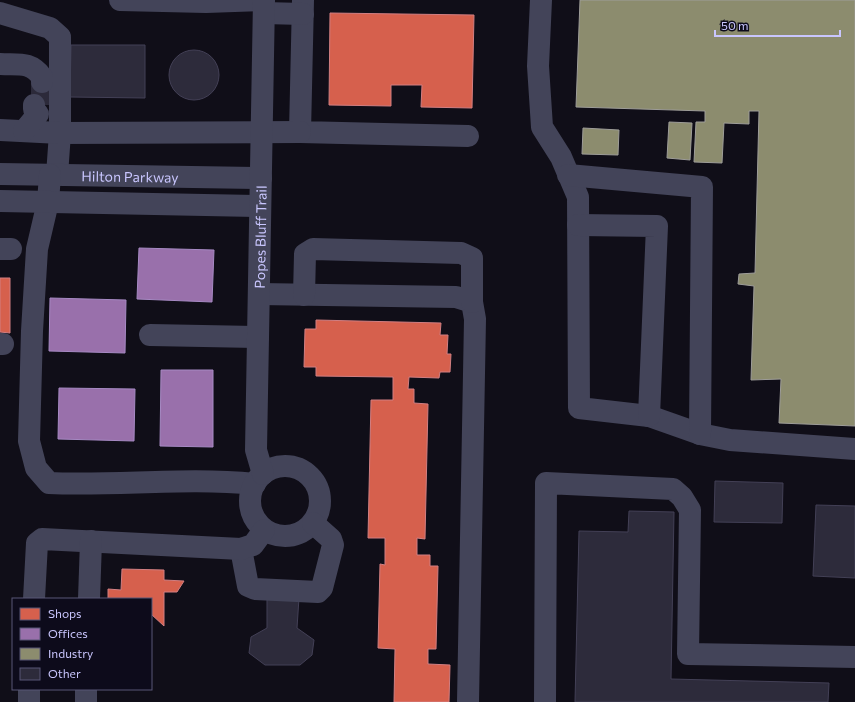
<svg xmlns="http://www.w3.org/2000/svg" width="855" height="702" viewBox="0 0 855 702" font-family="Commissioner,sans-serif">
	<rect width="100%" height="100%" fill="#100e18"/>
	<path fill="#d6604d" stroke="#d27f82" d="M330,13L474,15L472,108L421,107L422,85H391V106L329,105Z
		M0,278H10V333L0,332Z
		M316,320L441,323L440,335H448L447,354H451L450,372H440L439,378L409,377L408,389H414V403L428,404L425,539L417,538V555H430V566H438L436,649H428V664L450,665L449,702H394L395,649L378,648L380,564L385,565V538H368L371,400H393V377L316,376V367H304L305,329H316Z
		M122,569L164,570V580L184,581L177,592H164V626L151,614V599H108V589L121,590Z"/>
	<path fill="#9970ab" stroke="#a78ac4" d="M139,248L214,250L212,302L137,299Z
		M50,298L126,300L125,353L49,351Z
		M161,370H213V447L160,446Z
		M59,388L135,389L134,441L58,439Z"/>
	<path fill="#8c8c6e" stroke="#9e9d99" d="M580,0H855V426L779,423L781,379L751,380L754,286L738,284L739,274L755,273L759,111H749V124L724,123L722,163L694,162L696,122H705V111L576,107Z
		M669,122L692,123L690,160L667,158Z
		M583,128L619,130L618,155L582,154Z"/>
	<path fill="#2d2b3b" stroke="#434056" d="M71,45H145V98L70,97Z
		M169 75a25 25 0 1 1 50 0a25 25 0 1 1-50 0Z
		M715,481L783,483L782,523L714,522Z
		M816,505L855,506V578L813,576Z
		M629,511L674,512L671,679L829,683L828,702H575L579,531L628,532Z
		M267,598H299L297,628L314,640L312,655L300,665H265L249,653L251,637L267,628Z"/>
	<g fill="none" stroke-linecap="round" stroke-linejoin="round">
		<path stroke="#2c2a3a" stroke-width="22" stroke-dasharray="22 11" stroke-linecap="butt" d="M42,105V82"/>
		<g stroke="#434459" stroke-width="22">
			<path d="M120,0L206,2L264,0"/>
			<path d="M303,0L300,132L468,136"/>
			<path d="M541,0L538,66L542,127L561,157L578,197L579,408L649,416L700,434L730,440L855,449"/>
			<path d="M0,13L50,28L60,37V133L57,175"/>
			<path d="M264,13L303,14"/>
			<path d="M0,64C19,65 30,61 42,77V82"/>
			<path d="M0,130L60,133L300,132"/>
			<path d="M24,131L38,114L34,109V105"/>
			<path id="s1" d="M0,174L261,178"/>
			<path d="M50,175L48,202L37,249L32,331L29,441L36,468L49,483C118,486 186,477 255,484"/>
			<path d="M568,175L702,187L700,434"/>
			<path d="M0,201L260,206"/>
			<path d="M578,225L657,226L649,416"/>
			<path d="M0,249H11"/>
			<path d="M259,294L456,297L472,302L475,319L468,702"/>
			<path d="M304,295L305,254L313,249L461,253L472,258V302"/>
			<path d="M150,335L258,337"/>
			<path d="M0,344H3"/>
			<circle cx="285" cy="501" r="35"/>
			<path id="s2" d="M263,474L256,450L264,0"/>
			<path d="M241,549L248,586L255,589L318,592L322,588L333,545L331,539L313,523"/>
			<path d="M34,599L37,543L42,539L241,549L253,545L264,530"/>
			<path d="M89,599L91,541"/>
			<path d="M29,702V689"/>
			<path d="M86,702V689"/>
			<path d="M545,702L546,483L673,489L682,497L690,510L688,654L855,657"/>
		</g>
	</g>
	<g text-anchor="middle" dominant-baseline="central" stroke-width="4" stroke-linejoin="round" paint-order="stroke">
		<g font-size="14" fill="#c9c6fe" stroke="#0d0b1b">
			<text stroke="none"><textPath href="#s1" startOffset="130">Hilton Parkway</textPath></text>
			<text stroke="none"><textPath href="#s2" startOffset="238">Popes Bluff Trail</textPath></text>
		</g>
	</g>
	<rect x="12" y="598" width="140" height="92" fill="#0d0b1b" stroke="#585676"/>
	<rect x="20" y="608" width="20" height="12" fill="#d6604d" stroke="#585676"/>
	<text x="48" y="618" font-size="12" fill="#c9c6fe">Shops</text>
	<rect x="20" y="628" width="20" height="12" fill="#9970ab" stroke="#585676"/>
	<text x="48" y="638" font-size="12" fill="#c9c6fe">Offices</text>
	<rect x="20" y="648" width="20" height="12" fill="#8c8c6e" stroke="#585676"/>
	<text x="48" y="658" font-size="12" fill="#c9c6fe">Industry</text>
	<rect x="20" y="668" width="20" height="12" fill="#2d2b3b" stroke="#585676"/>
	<text x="48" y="678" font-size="12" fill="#c9c6fe">Other</text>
	<path d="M715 30v6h125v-6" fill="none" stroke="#c9c6fe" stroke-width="2"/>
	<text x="721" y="30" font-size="12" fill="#c9c6fe" stroke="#0d0b1b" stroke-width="3" paint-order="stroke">50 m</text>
</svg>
